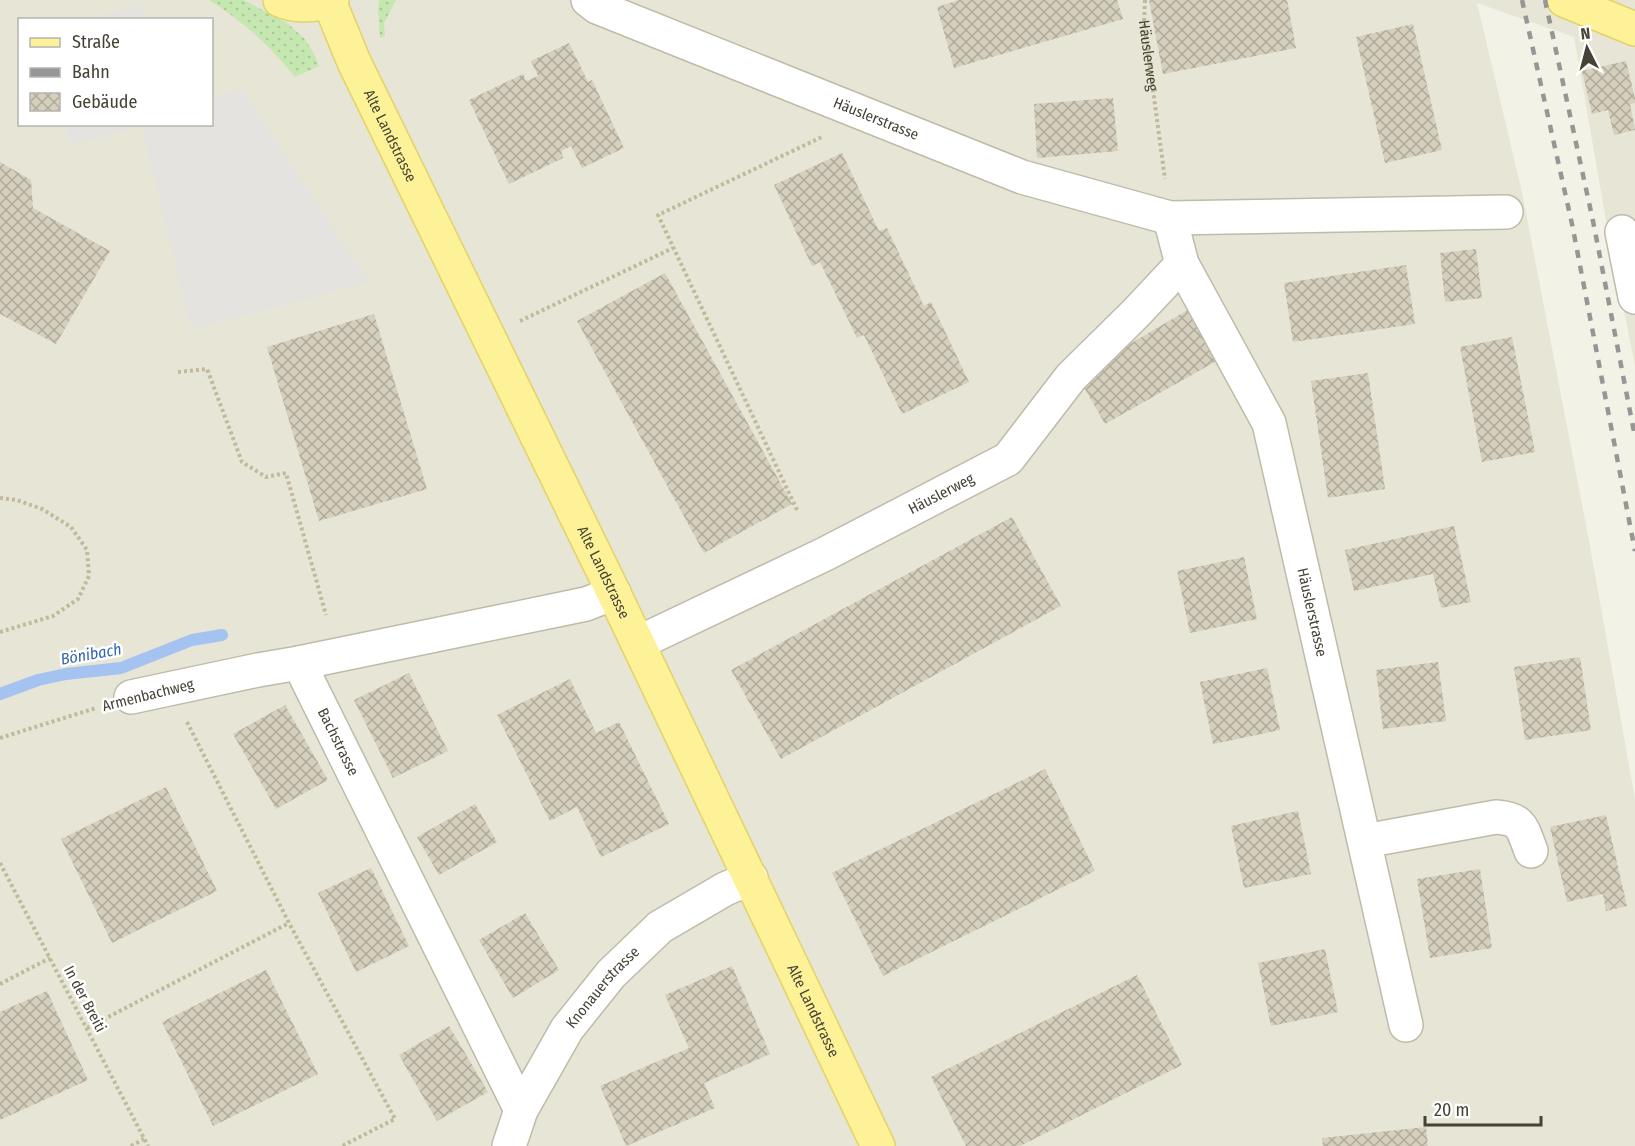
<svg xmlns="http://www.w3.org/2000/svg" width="1635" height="1146" viewBox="0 0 1635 1146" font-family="'Fira Sans Condensed',sans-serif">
	<defs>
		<pattern id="grass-dots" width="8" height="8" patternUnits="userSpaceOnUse" patternTransform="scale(1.5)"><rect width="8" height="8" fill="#c5e7b0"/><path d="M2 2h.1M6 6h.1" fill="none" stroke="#abc798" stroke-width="1.8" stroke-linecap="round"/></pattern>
		<pattern id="building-cross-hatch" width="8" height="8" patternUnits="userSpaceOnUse" patternTransform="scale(1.5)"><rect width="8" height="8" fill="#d5d0bd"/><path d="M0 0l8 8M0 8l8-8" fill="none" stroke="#afaa9a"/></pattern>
	</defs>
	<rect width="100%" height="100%" fill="#f3f2e7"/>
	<path fill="#e7e5d5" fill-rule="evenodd" d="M0,0H1635V366L1607,226L1574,37L1477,3L1522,192L1590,546L1635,799V1146H0ZM20,20H212V124H20Z"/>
	<path fill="url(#grass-dots)" d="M209,0H244L288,24L305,39L314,54L319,66L295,77C271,47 242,20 209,0Z
		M379,0H396L384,23L385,36L380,38L378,9Z"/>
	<path fill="#e5e3df" d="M143,5L148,19H86Z
		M241,89L369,282L191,330L142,126L71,145L65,125L212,124V98Z"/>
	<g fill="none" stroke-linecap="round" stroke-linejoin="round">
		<path stroke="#a4c3f0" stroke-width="12" d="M0,694L38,680L66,674L121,668L192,640L222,635"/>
	</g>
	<path fill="url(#building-cross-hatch)" d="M959,0H1117L1123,19L954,68L937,7Z
		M1149,0H1287L1296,48L1163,74Z
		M1413,24L1442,150L1385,163L1356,37Z
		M569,43L588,82L592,80L624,148L582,168L571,146L561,151L563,158L509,184L469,100L523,74L526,81L538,76L531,61Z
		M1626,61L1635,98V103L1630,104L1635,130L1614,135L1608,110L1592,114L1582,71Z
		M1113,98L1118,151L1037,158L1034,104Z
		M842,153L879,231L887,228L924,306L931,302L969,382L902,414L864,335L857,338L820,262L812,266L774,185Z
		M0,162L31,180L33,208L110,251L56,344L0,314Z
		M1476,249L1482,298L1445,302L1440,253Z
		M1406,265L1415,324L1293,342L1284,283Z
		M665,273L792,504L704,553L577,321Z
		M1191,308L1220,359L1105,424L1077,375Z
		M374,314L427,489L319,521L267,347Z
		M1512,337L1535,452L1482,462L1460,347Z
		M1368,373L1385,489L1328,498L1311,381Z
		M1012,517L1061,606L781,759L731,670Z
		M1454,526L1471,602L1441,608L1433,574L1354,591L1345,550Z
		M1244,557L1257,619L1190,633L1177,571Z
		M1580,657L1591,730L1525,740L1514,667Z
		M1438,662L1446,721L1383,729L1376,670Z
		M1267,668L1280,730L1213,744L1200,682Z
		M409,673L448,751L393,778L354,700Z
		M570,679L596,733L619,722L669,824L601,857L577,807L550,821L497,715Z
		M285,705L328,780L276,809L233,734Z
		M1045,769L1095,871L883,976L832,873Z
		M166,787L217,891L112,943L61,839Z
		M475,804L497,842L439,875L417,837Z
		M1298,811L1311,874L1244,888L1231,826Z
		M1606,815L1627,906L1606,911L1603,894L1567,902L1550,827Z
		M371,868L409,946L356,972L318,893Z
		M1480,869L1492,948L1430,958L1417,879Z
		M525,913L559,970L513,998L479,940Z
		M1325,949L1338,1012L1271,1026L1258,963Z
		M732,966L770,1054L704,1083L715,1108L626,1146L600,1086L689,1048L665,995Z
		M266,970L318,1074L213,1126L162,1022Z
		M1137,975L1182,1065L1020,1146H966L931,1077Z
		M47,991L88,1080L0,1120V1012Z
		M449,1026L488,1092L437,1121L399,1055Z
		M1426,1127L1428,1146H1323L1322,1138Z"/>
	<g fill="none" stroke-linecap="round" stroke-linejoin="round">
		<defs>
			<g id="minor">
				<path id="s2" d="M588,0L597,7L1022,177L1170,218L1506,212"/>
				<path id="s3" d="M1170,218L1182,264L1269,423L1406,1025"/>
				<path d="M1622,232L1635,297"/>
				<path id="s4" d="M638,643L825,554L1008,459L1071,377L1136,313L1182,264"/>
				<path id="s5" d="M299,663L521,1110"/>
				<path d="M131,697L258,670L299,663L586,604L614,593"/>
				<path d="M1365,841L1496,817C1523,819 1522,828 1531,851"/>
				<path id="s6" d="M509,1146L521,1110L567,1029L611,974L660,927L725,889L751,878"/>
			</g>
			<g id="major">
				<path d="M280,0C295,7 316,6 332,0"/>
				<path d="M1564,0L1635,29"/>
				<path id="s7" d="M329,1L354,62L607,579L878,1146"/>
			</g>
		</defs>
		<use href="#minor" stroke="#bfbbaa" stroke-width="36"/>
		<use href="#major" stroke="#e3d366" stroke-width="36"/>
		<g stroke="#c0ba9b" stroke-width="4" stroke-dasharray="3 3" stroke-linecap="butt">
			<path id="s1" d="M1145,0L1144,23L1165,179"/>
			<path d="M520,321L673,248"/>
			<path d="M178,372L207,369L242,462L266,477L286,473L326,615"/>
			<path d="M0,498L17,500L42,509L71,527L87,550L89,576L78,599L53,616L0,632"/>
			<path d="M797,510L658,215L824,136"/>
			<path d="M187,722L289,923L395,1119L342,1146"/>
			<path d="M0,738L96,708"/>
			<path d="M0,863L148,1146"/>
			<path d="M0,984L50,958"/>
			<path d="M87,1028L289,923"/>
			<path d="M131,1146L144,1139"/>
		</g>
		<use href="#minor" stroke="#fff" stroke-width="33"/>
		<use href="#major" stroke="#fdf297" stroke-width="33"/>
		<path stroke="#969696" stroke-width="4.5" stroke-dasharray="8 8" stroke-linecap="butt" d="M1522,0L1572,224L1635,551
			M1545,0L1593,221L1635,437"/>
	</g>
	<g text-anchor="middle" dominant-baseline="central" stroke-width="5" stroke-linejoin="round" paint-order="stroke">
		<g font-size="15" fill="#464336" stroke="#fff">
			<text stroke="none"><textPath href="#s1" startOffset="56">Häuslerweg</textPath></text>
			<text stroke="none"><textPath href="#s2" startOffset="312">Häuslerstrasse</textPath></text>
			<text stroke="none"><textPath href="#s7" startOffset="148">Alte Landstrasse</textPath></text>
			<text stroke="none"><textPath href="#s4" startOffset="338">Häuslerweg</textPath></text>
			<text stroke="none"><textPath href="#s7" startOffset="634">Alte Landstrasse</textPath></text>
			<text stroke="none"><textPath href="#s3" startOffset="423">Häuslerstrasse</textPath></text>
			<text transform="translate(148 695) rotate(-14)">Armenbachweg</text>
			<text stroke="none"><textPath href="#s5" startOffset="88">Bachstrasse</textPath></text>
			<text stroke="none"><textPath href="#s6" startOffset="186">Knonauerstrasse</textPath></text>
			<text transform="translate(85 999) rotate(62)">In der Breiti</text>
			<text stroke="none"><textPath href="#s7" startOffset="1120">Alte Landstrasse</textPath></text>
		</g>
		<g font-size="16" font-style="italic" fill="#3064b2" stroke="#fff">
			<text transform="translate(91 654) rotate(-10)">Bönibach</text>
		</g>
	</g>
	<rect x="18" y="18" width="195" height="108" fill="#ffffff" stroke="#b5b4af" stroke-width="1.5"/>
	<rect x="30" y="38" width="30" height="9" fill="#fdf297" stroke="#b5b4af" stroke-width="1.5"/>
	<text x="72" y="48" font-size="18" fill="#464336">Straße</text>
	<rect x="30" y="68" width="30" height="9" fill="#969696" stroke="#b5b4af" stroke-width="1.5"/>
	<text x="72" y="78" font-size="18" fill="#464336">Bahn</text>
	<rect x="30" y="93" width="30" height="18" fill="url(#building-cross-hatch)" stroke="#b5b4af" stroke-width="1.5"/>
	<text x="72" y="108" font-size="18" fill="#464336">Gebäude</text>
	<g transform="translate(1587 48) rotate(354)" stroke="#ffffff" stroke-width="4.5" paint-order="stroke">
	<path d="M0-4.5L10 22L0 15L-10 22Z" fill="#464336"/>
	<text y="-9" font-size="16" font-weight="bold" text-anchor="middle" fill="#464336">N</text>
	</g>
	<path d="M1425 1116v9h116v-9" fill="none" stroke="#464336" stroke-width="3"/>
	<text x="1434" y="1116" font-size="18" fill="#464336" stroke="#ffffff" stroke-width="4.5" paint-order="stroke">20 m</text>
</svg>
